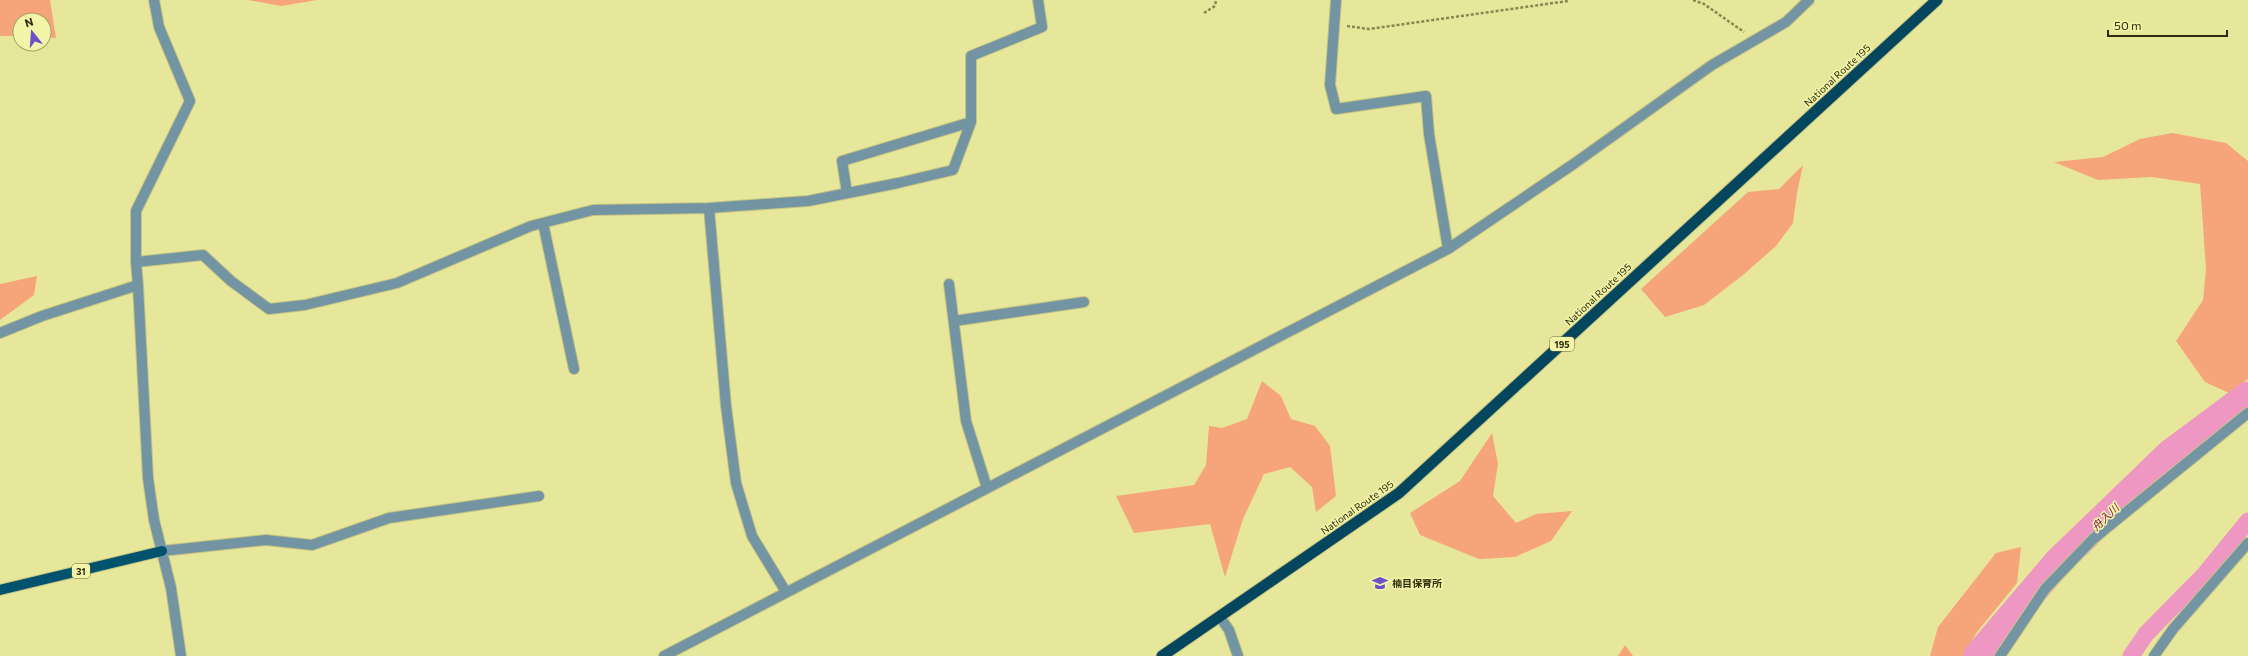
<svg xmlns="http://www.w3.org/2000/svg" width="2248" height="656" viewBox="0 0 2248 656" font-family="Commissioner,'Noto Sans JP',sans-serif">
	<rect width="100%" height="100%" fill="#e6e79b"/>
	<path fill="#f6a57a" d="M0,0H50L56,38L44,37V20H20V36H0Z
		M248,0H317L281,6Z
		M2172,133L2226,143L2248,161V379L2229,393L2205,382L2176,341L2203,300L2206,269L2200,184L2152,177L2098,180L2054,162L2103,157L2140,139Z
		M1803,165L1797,193L1793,223L1776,246L1743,275L1704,305L1665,317L1641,289L1748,192L1779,189Z
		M37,276L34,295L0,320V284Z
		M1262,381L1281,396L1291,419L1315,426L1330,446L1336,496L1316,512L1312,487L1290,467L1264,474L1243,519L1225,577L1210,524L1134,533L1116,496L1194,485L1206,465L1209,426L1222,428L1247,419Z
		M1492,433L1498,464L1493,496L1516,523L1536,514L1572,511L1551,541L1515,557L1479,559L1420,535L1410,513L1460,481Z
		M2021,547L2017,583L1977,632L1963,656H1930L1938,627L1996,553Z
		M1625,645L1633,656H1618Z"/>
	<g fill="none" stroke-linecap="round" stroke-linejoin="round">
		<path stroke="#ef97c3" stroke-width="17" d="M2131,656L2146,634L2204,575L2248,521"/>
		<path stroke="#ef97c3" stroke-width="29" d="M1978,656L2058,562L2170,454L2248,396"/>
		<defs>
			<path id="minor" d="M1336,0L1330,85L1336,109L1426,96L1429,134L1448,249
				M847,193L842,161L971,122
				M709,208L726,406L736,483L752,536L786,592
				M543,223L574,369
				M136,262L203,255L231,281L269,309L305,305L397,283L531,226L593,210L709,208L808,201L898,183L953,170L971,122V56L1042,27L1038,0
				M949,284L966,421L987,488
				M138,285L136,262V211L190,101L159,27L154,0
				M954,321L1084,302
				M0,333L42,316L138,285L148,478L154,520L171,588L181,656
				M162,551L266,540L312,545L389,518L539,496
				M1220,617L1229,630L1238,656
				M664,656L1448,249L1575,163L1712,65L1786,22L1809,0
				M2000,656L2045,589L2093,539L2248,413
				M2154,656L2173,629L2248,543"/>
			<path id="primary" d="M0,590L162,551"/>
			<path id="trunk" d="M1162,656L1399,493L1937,0"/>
		</defs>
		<use href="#minor" stroke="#c5c581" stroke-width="12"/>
		<use href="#primary" stroke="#c5c581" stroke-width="12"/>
		<use href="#trunk" stroke="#c5c581" stroke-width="13"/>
		<path stroke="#878752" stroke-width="2.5" stroke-dasharray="3 2" stroke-linecap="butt" d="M1693,0L1704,4L1744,32
			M1204,13L1215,6L1216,0
			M1347,26L1369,29L1568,1"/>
		<use href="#minor" stroke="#7394a3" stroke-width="10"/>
		<use href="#primary" stroke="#00536e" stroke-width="10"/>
		<use href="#trunk" stroke="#04465d" stroke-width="11"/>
	</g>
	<defs>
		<symbol id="school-bare" viewBox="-9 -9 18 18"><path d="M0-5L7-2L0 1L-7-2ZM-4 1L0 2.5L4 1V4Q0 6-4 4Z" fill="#6b50ca" stroke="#f3f4a8" stroke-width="2.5" paint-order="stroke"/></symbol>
	</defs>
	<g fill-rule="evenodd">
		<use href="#school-bare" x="1369" y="572" width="22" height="22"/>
	</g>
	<g text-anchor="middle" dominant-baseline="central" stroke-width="3" stroke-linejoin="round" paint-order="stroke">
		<g fill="#f3f4a8" stroke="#68683c" stroke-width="1">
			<rect x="1550" y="337" width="24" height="14" rx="3"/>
			<rect x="72" y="564" width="18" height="14" rx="3"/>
		</g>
		<g font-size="9" font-weight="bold" fill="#2c2c0d">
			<text x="1562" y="344">195</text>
			<text x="81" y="571">31</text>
		</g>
		<g font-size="10" fill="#2c2c0d" stroke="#f3f4a8">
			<text transform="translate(1837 75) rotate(-43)">National Route 195</text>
			<text transform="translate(1598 294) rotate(-43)">National Route 195</text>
			<text transform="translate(1357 507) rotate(-35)">National Route 195</text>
		</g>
		<g font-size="10" font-weight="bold" fill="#2c2c0d" stroke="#f3f4a8" text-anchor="start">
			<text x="1392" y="583">楠目保育所</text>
		</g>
		<g font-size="11" font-style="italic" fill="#770f50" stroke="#f3f4a8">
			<text transform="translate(2105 517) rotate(-44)">舟入川</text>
		</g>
	</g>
	<g transform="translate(32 32) rotate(343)"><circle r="19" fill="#f3f4a8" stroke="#a3a46a"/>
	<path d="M0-3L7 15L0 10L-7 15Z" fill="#6b50ca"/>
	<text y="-6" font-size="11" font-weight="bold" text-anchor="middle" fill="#2c2c0d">N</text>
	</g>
	<path d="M2108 30v6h119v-6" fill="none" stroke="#2c2c0d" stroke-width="2"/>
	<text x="2114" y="30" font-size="12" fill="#2c2c0d" stroke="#f3f4a8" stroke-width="3" paint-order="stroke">50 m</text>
</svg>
